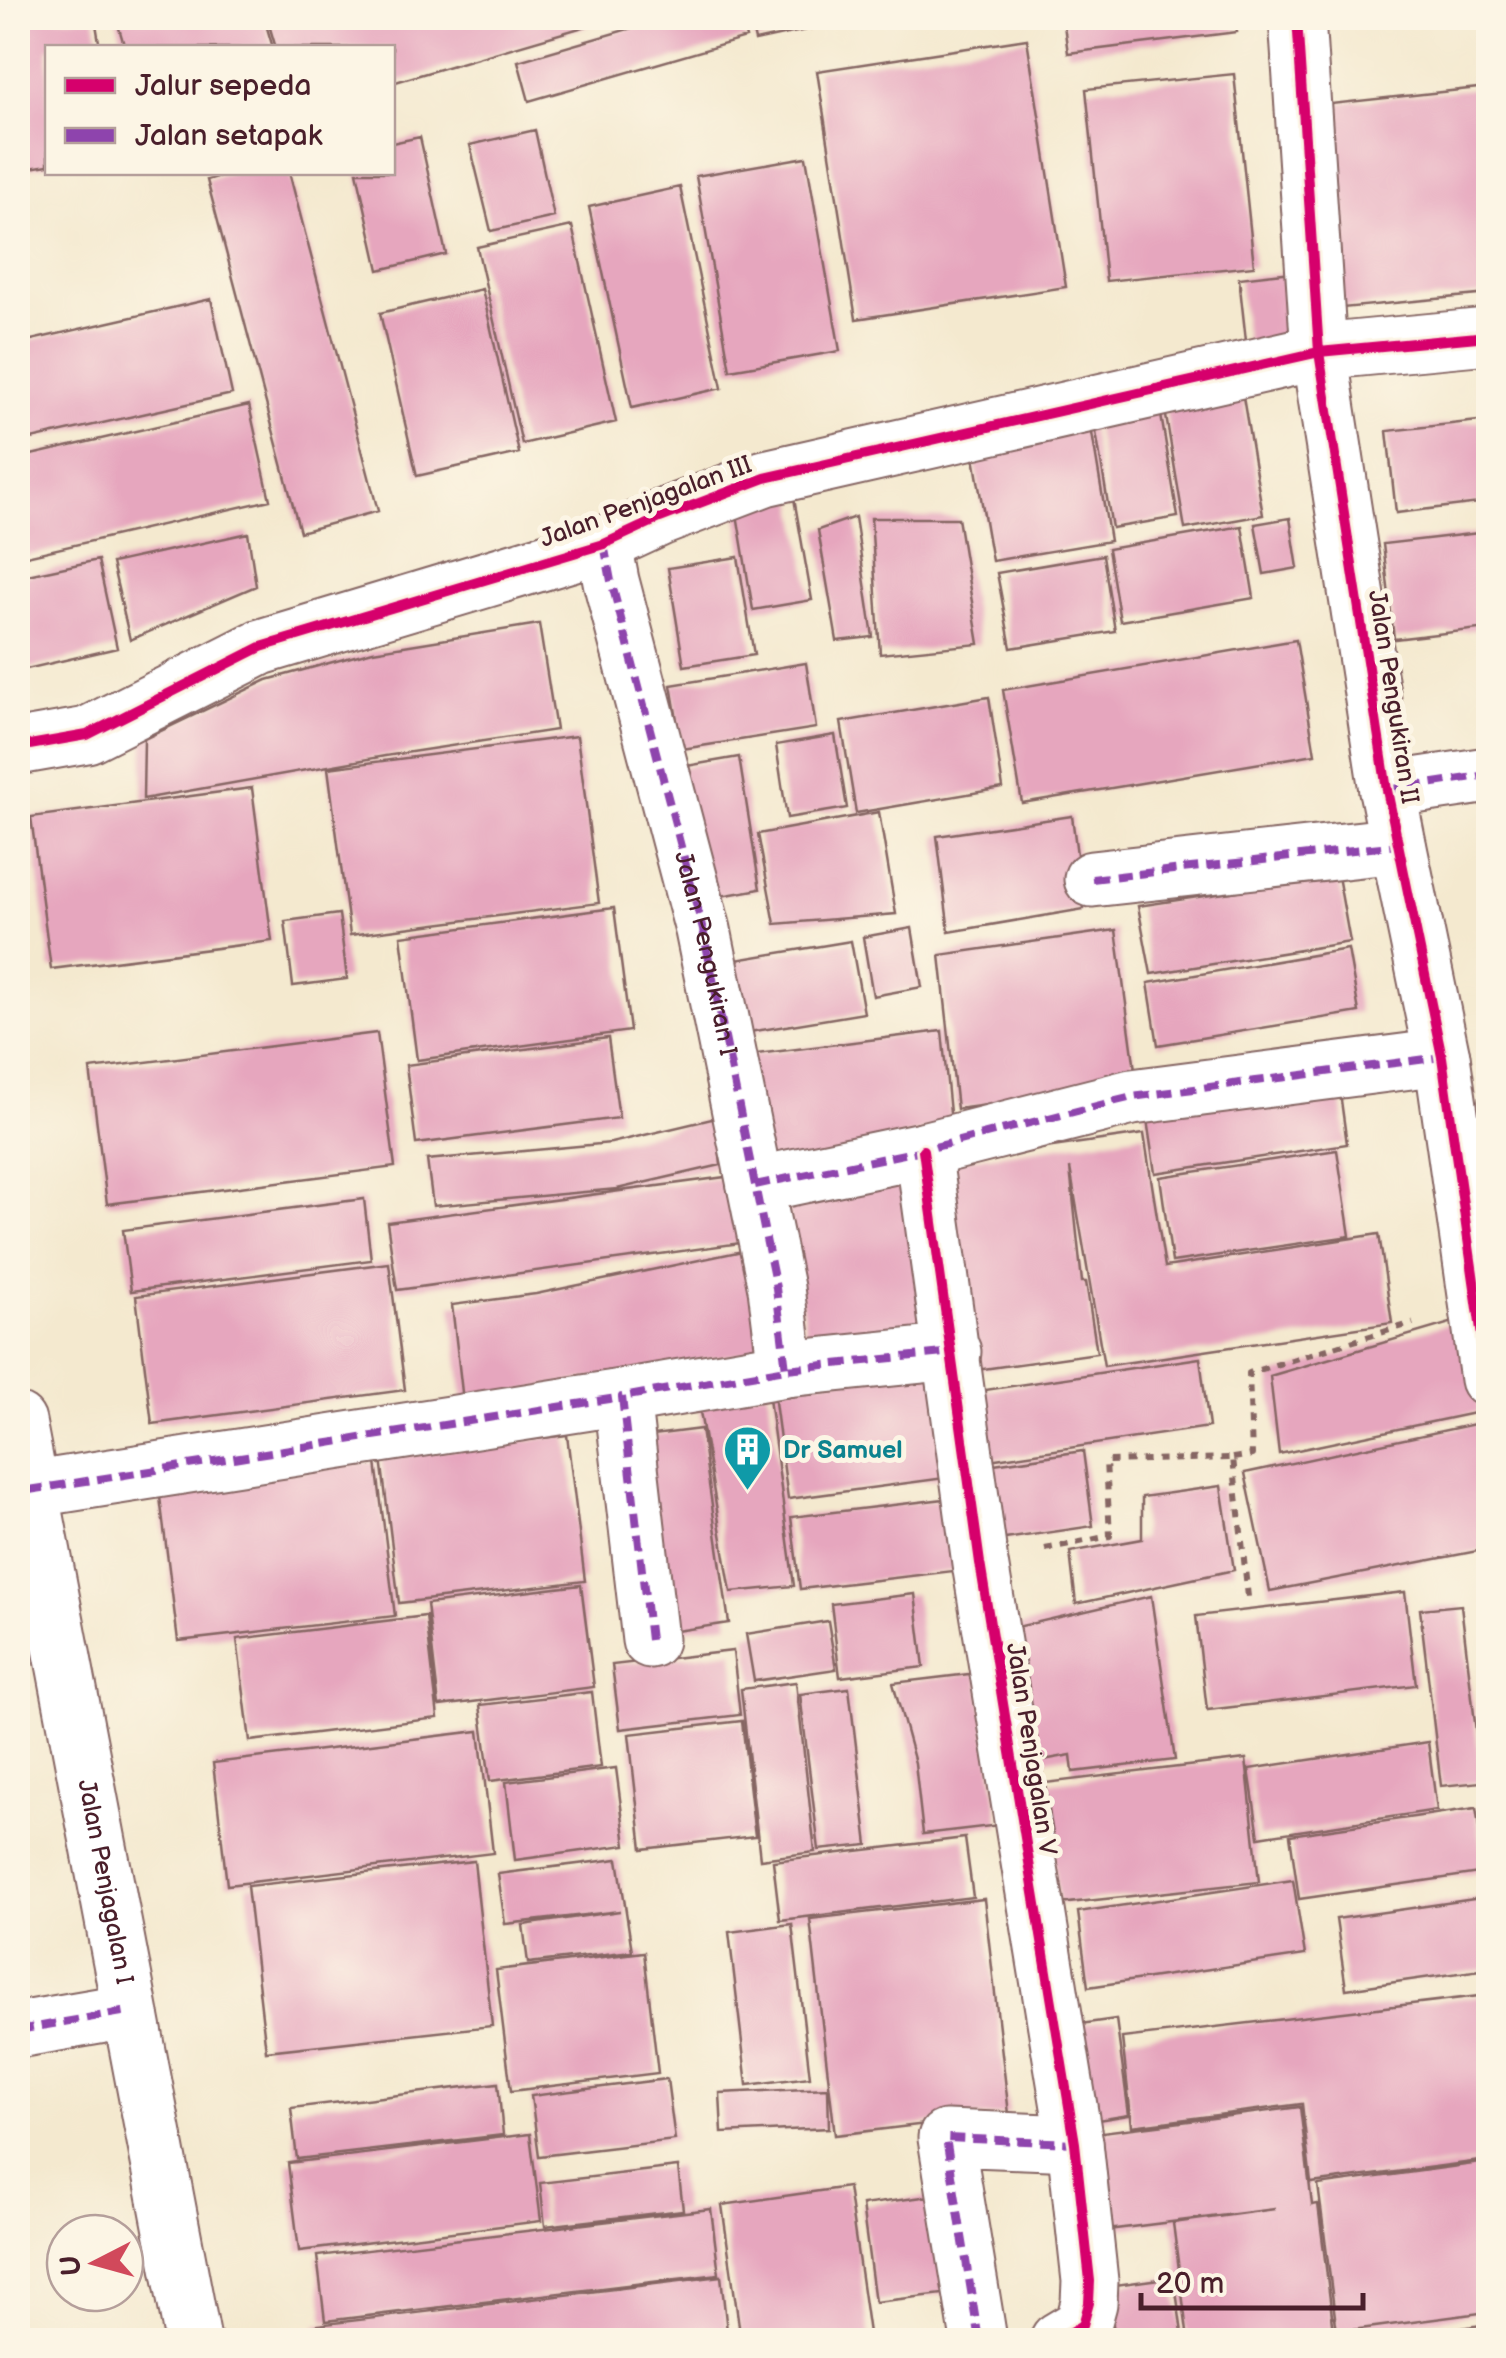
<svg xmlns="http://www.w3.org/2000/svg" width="1506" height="2358" viewBox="0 0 1506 2358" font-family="'Balsamiq Sans',sans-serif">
	<rect width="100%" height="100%" fill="#fcf5e5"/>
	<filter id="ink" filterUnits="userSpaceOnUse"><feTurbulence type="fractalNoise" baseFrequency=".01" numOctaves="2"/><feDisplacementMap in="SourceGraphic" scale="20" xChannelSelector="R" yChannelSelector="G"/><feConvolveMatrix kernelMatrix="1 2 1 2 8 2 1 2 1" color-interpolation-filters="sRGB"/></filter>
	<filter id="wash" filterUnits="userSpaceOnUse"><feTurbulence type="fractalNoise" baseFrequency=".0048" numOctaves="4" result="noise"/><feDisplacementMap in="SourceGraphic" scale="40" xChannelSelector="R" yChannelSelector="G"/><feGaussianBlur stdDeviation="2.25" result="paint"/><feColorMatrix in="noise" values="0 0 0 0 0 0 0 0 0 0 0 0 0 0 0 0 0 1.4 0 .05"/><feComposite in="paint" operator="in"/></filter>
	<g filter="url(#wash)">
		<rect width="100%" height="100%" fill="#f4e9cf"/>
		<g id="blocks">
			<path fill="#e6a6be" d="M18,18H95L100,48H48V165L18,170Z
				M116,18H264L273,48H125Z
				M267,18H614L392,83V48H276Z
				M666,18H740L746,38L529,101L518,61Z
				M750,18H856L857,19L755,41Z
				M1063,18H1235L1237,32L1068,53Z
				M1027,39L1066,287L856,319L817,71Z
				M1234,74L1254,266L1106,281L1086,89Z
				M1488,87V294L1332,309L1312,106Z
				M535,130L554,217L491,231L470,145Z
				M420,137L446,254L379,270L357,172H392V143Z
				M806,157L840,351L730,370L696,176Z
				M234,172H289L378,511L300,532L207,180Z
				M680,187L722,388L632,408L589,207Z
				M572,226L616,422L522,444L477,247Z
				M1302,271L1308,344L1247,350L1239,278Z
				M482,289L519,453L417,476L380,313Z
				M211,299L232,394L18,442V343Z
				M1158,397L1178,517L1112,528L1092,408Z
				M1243,397L1263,515L1185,529L1165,410Z
				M249,405L270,500L18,558V458Z
				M1488,420V502L1396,513L1387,431Z
				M1091,427L1110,541L992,561L972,446Z
				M792,487L812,600L753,610L734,496Z
				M855,517L873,637L837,641L818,530Z
				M871,518H958L979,644L880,654Z
				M1290,518L1298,568L1264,574L1255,524Z
				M1242,526L1254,598L1120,621L1108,549Z
				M1488,532V628L1394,639L1383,544Z
				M248,533L256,586L130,640L112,563Z
				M1103,555L1115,631L1011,648L997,573Z
				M738,557L754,655L684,666L668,568Z
				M98,560L117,648L18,671V577Z
				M539,624L556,730L385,756L143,799L144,739L267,680L373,651Z
				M1296,640L1315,754L1022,803L1003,690Z
				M806,663L816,728L682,749L671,685Z
				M989,697L1003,788L856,813L841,722Z
				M835,735L847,808L787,818L776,745Z
				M577,736L599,903L350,935L328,768Z
				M739,757L760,889L698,900L675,768Z
				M252,788L272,941L51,969L31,817Z
				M879,812L896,914L775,924L758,834Z
				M1072,816L1084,909L949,932L937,836Z
				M1338,876L1350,942L1151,974L1138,906Z
				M614,908L630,1031L417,1060L401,936Z
				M339,914L347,979L293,986L285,921Z
				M912,928L922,987L873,996L863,937Z
				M1116,930L1137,1085L957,1109L940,955Z
				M851,941L864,1013L743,1033L730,961Z
				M1348,949L1359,1012L1158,1045L1148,983Z
				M942,1031L951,1123L762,1178L732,1057Z
				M377,1033L395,1167L107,1204L90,1069Z
				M608,1038L619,1118L416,1144L406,1065Z
				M1337,1071L1347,1144L1155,1173L1144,1100Z
				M716,1118L721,1165L617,1189L433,1206L427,1160L611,1143Z
				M1144,1134L1165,1267L1379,1234L1392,1323L1104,1366L1070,1168L1082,1282H1086L1097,1353L962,1372L933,1164Z
				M1337,1150L1350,1236L1172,1262L1160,1177Z
				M904,1163L930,1348L810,1364L784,1179Z
				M733,1176L741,1243L397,1290L387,1222Z
				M364,1199L371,1260L131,1291L123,1230Z
				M752,1249L761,1350L463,1401L452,1305L536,1294Z
				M389,1263L405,1390L152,1424L136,1296Z
				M1467,1318L1479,1412L1279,1454L1270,1376Z
				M1200,1358L1209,1427L982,1461L972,1392Z
				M946,1365L960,1476L788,1499L773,1387Z
				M768,1391L794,1586L731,1592L698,1400Z
				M1484,1422L1488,1549L1270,1591L1245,1473Z
				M701,1429L729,1623L656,1634L637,1437Z
				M567,1435L585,1581L399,1603L381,1458Z
				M1083,1451L1093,1526L998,1540L987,1465Z
				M376,1462L395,1616L178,1641L159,1489Z
				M1221,1486L1234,1570L1076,1604L1070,1552L1142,1539V1497Z
				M970,1496L979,1568L800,1589L791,1517Z
				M581,1585L594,1687L439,1706L427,1604Z
				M1405,1592L1416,1685L1207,1710L1196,1616Z
				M915,1594L924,1667L840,1677L831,1604Z
				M1151,1596L1175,1760L1073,1772L1071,1755L1032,1762L1007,1650L1021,1626Z
				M1461,1605L1482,1782L1441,1786L1420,1609Z
				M426,1616L438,1718L250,1741L237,1639Z
				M828,1621L836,1669L754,1681L746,1634Z
				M733,1651L740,1715L620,1729L612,1665Z
				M978,1673L1000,1825L923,1834L915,1763L893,1683Z
				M796,1682L815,1852L760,1859L741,1689Z
				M849,1688L868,1845L819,1850L800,1694Z
				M592,1692L601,1767L490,1781L480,1705Z
				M742,1721L755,1836L642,1849L629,1734Z
				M479,1731L493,1853L227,1885L213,1763Z
				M1428,1742L1437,1810L1259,1837L1249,1769Z
				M1246,1759L1259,1882L1059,1904L1045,1783Z
				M616,1768L626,1845L515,1860L506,1782Z
				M1476,1808L1486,1872L1299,1899L1290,1835Z
				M965,1838L973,1897L780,1920L773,1861Z
				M618,1859L632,1951L528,1963L523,1925L620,1911L505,1924L498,1874Z
				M474,1861L492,2026L266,2051L247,1886Z
				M1293,1880L1305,1955L1088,1987L1078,1912Z
				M1488,1897V1969L1346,1989L1336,1919Z
				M984,1899L1009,2114L835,2135L810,1919Z
				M792,1924L810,2077L747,2085L729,1932Z
				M644,1952L658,2073L511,2091L496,1970Z
				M1488,1995V2160L1311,2183L1302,2104L1132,2126L1122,2038Z
				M1116,2019L1129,2115L1079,2123L1066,2026Z
				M667,2079L675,2140L539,2156L531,2096Z
				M498,2083L503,2135L297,2159L291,2108Z
				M828,2088L829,2128L722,2133L720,2093Z
				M1300,2107L1312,2205L1318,2204L1335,2340H1188L1173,2223L1275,2209L1099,2231L1086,2134Z
				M530,2134L541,2221L299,2251L288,2163Z
				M1488,2162V2312L1337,2332L1318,2185Z
				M678,2167L683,2210L545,2226L540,2183Z
				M848,2187L870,2340H741L722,2205Z
				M946,2194L960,2292L875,2302L862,2205Z
				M711,2209L719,2274L325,2321L317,2256Z
				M721,2276L728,2340H318L317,2325Z
				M1174,2277L1183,2340H1115L1108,2286Z
				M1488,2324V2340H1436L1435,2332Z
				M1427,2329L1429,2340H1365V2336Z"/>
		</g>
	</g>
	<g filter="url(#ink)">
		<use href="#blocks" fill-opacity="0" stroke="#866664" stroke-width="2.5"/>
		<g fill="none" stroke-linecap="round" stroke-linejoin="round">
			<defs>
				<g id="street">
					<path d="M1297,18L1319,352L1387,790L1442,1057L1488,1379"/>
					<path id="s1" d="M604,544L611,581L703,930L776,1288L786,1369"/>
					<path d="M18,747L87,735L261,647L604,544L660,518L765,478L1319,352L1488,336"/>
					<path d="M1387,790L1488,775"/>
					<path d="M1092,879L1398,845"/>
					<path d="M923,1150L980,1563L1075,2143L1090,2281L1089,2303L1083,2325L1058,2340"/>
					<path d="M755,1185L923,1150L1132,1097L1442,1057"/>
					<path id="s2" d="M18,1422L193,2340"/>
					<path d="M29,1490L622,1397"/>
					<path d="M650,1640L622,1397L786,1369L953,1352"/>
					<path d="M18,2030L128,2011"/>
					<path d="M979,2340L946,2138L1075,2143"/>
				</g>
			</defs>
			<use href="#street" stroke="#866664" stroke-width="59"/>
			<path stroke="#866664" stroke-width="6" stroke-dasharray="8 8" stroke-linecap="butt" d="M1233,1458L1252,1455L1249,1373L1413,1323
				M1045,1549L1110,1536L1106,1461L1233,1458L1248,1597"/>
			<use href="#street" stroke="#fff" stroke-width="55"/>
			<path stroke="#8e44ad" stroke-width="8" stroke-dasharray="15 8" stroke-linecap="butt" d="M604,544L611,581L703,930L776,1288L786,1369
				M1387,790L1488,775
				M1092,879L1398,845
				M755,1185L923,1150L1132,1097L1442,1057
				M29,1490L622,1397
				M650,1640L622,1397L786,1369L953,1352
				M18,2030L128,2011
				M979,2340L946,2138L1075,2143"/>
			<defs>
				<path id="cycleway" d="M1297,18L1319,352L1387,790L1442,1057L1488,1379
					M18,747L87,735L261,647L604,544L660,518L765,478L1319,352L1488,336
					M923,1150L980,1563L1075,2143L1090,2281L1089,2303L1083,2325L1058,2340"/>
			</defs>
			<use href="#cycleway" stroke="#fcf5e5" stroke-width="16"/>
			<use href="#cycleway" stroke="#d6006c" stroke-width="10"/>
		</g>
	</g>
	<defs>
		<symbol id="building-pin" viewBox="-11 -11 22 30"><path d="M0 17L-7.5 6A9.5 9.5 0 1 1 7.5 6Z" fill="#0f9aa8" stroke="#fcf5e5"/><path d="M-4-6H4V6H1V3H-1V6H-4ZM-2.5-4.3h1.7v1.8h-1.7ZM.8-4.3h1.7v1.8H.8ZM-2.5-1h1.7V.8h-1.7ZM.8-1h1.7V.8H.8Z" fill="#fff"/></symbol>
	</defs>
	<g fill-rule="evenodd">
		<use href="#building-pin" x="720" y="1422" width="55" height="75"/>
	</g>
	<g text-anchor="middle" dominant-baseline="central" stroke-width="10" stroke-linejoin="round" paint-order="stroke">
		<g font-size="25" fill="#4a1f2b" stroke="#fcf5e5">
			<text transform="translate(646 502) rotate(-20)">Jalan Penjagalan III</text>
			<text transform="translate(1393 697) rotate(81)">Jalan Pengukiran II</text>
			<text stroke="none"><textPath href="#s1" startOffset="422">Jalan Pengukiran I</textPath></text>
			<text transform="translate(1031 1749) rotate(81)">Jalan Penjagalan V</text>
			<text stroke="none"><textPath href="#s2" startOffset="468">Jalan Penjagalan I</textPath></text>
		</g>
		<g font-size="25" font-weight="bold" fill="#0d838f" stroke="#fcf5e5" text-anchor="start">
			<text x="783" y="1450">Dr Samuel</text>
		</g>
	</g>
	<rect width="1506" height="2358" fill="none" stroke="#fcf5e5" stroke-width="60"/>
	<rect x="45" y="45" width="350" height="130" fill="#fcf5e5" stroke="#b59f9b" stroke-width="2.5"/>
	<rect x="65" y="78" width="50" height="15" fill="#d6006c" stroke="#b59f9b" stroke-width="2.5"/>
	<text x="135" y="95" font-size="30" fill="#4a1f2b">Jalur sepeda</text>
	<rect x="65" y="128" width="50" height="15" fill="#8e44ad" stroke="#b59f9b" stroke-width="2.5"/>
	<text x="135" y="145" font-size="30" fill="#4a1f2b">Jalan setapak</text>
	<g transform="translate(95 2263) rotate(264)"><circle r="48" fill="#fcf5e5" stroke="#b59f9b" stroke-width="2.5"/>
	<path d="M0-8L18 38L0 25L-18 38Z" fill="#d1495b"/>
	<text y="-15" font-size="28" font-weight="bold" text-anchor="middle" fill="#4a1f2b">U</text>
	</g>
	<path d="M1141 2293v15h222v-15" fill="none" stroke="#4a1f2b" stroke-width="5"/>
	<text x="1156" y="2293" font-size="30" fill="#4a1f2b" stroke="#fcf5e5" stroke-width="8" paint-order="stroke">20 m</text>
</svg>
